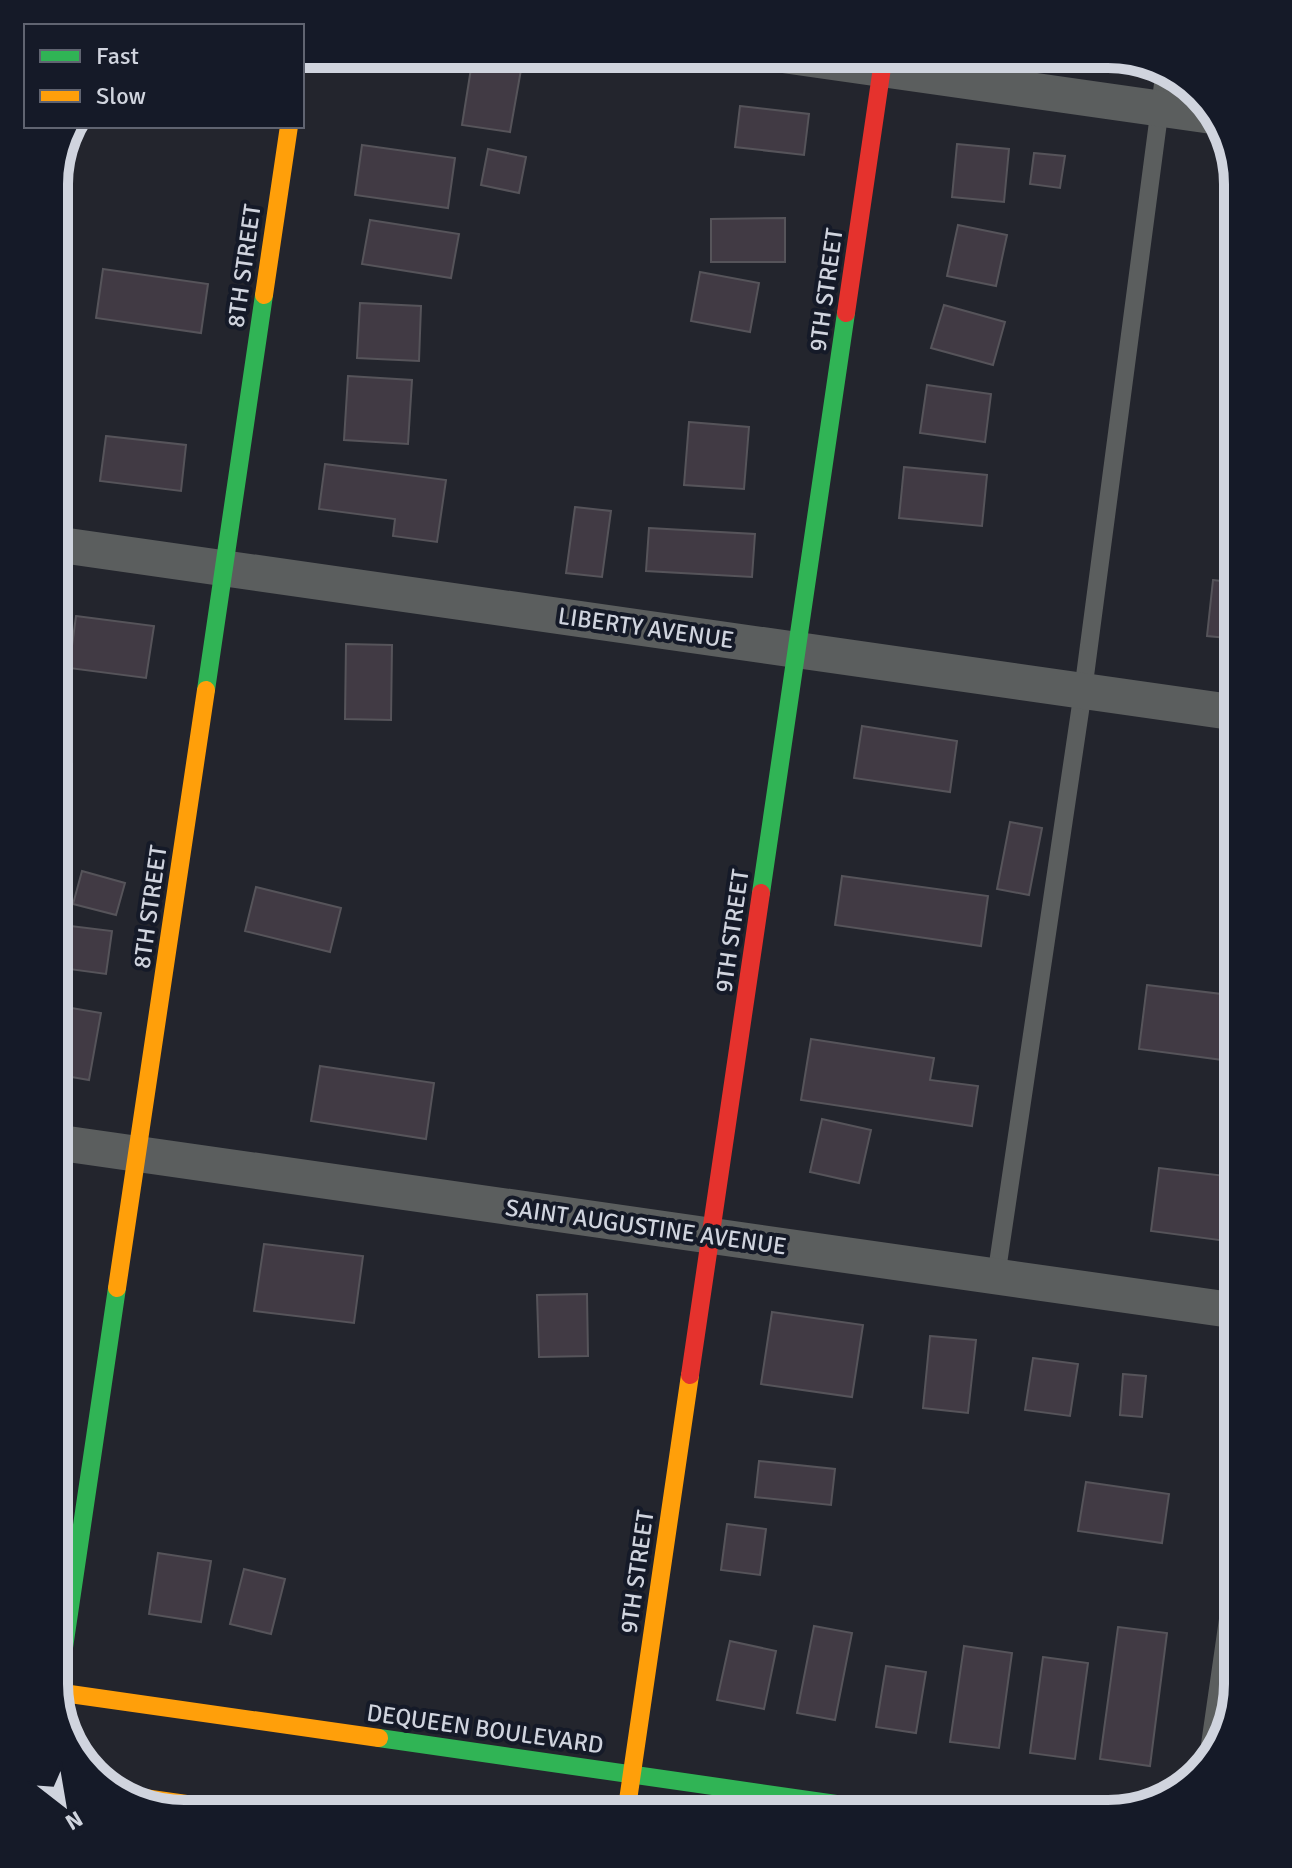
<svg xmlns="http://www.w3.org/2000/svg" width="1292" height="1868" viewBox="0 0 1292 1868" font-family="Signika,sans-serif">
	<rect width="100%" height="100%" fill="#23252d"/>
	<path fill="#413a44" stroke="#56545a" stroke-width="2" d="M473,56L522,64L510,132L462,125Z
		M740,106L809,114L804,155L735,147Z
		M957,144L1009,149L1004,202L952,197Z
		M362,145L455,158L448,208L355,195Z
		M488,149L526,157L519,193L481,185Z
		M1034,153L1065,156L1060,188L1030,184Z
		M785,218V262H711V219Z
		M370,220L459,234L451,278L362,264Z
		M958,225L1007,235L996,286L947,276Z
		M54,259L67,260L59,313L54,312Z
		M103,269L208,284L201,333L96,318Z
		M700,272L759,283L750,332L691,321Z
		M360,303L421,306L419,361L357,358Z
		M944,305L1005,322L993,365L931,348Z
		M348,376L412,380L408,444L344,440Z
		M927,385L991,394L985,442L920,433Z
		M689,422L749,427L744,489L684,485Z
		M106,436L186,445L181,491L100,481Z
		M325,464L446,480L437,542L393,536L395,519L319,509Z
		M904,467L987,475L982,526L899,518Z
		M575,507L611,511L602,577L566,573Z
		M649,528L755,534L752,577L646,571Z
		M1213,580L1238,583V639L1207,636Z
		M76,616L154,626L146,678L69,668Z
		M346,644L392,645L391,720L345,719Z
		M862,726L957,741L950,792L854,778Z
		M1010,822L1042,828L1029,895L997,889Z
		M82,871L125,883L116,915L73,904Z
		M842,876L988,896L981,946L835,925Z
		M256,887L341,908L330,952L245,931Z
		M54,924L112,931L106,974L54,967Z
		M1147,985L1238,996V1062L1139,1049Z
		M54,1005L101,1013L89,1080L54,1074Z
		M811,1039L934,1058L930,1080L978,1086L972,1126L801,1100Z
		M320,1066L434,1083L426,1139L311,1121Z
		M822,1119L871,1130L859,1183L810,1172Z
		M1159,1168L1234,1177L1226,1241L1151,1231Z
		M264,1244L363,1256L354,1323L254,1311Z
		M587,1294L588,1356L539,1357L537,1295Z
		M772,1312L863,1325L852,1397L761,1384Z
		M930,1336L976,1340L968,1413L923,1408Z
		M1033,1358L1078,1364L1070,1416L1025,1410Z
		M1123,1374L1146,1376L1142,1417L1120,1415Z
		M759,1461L835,1469L831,1505L755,1497Z
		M1086,1482L1169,1494L1162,1543L1078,1531Z
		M727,1524L766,1529L760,1575L721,1570Z
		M158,1553L211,1561L201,1622L149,1614Z
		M244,1569L285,1579L271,1634L230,1624Z
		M814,1626L852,1633L835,1720L797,1713Z
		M1118,1627L1167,1633L1150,1766L1100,1759Z
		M730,1641L776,1651L764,1709L717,1700Z
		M964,1646L1012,1653L999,1748L950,1742Z
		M1043,1657L1088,1663L1075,1759L1030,1753Z
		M886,1666L926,1672L916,1733L876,1727Z"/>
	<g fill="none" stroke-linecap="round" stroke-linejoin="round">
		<path stroke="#5b5e5e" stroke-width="18" d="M996,1277L1083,691L1165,69"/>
		<path stroke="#5b5e5e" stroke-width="36" d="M776,54L1219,117
			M54,544L1238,713
			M54,1142L1238,1311
			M1218,1752L1238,1613"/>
		<path stroke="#30b455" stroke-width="18" d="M206,690L264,295
			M761,893L846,313
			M57,1695L117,1288
			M379,1738L906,1814"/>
		<path stroke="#ff9f0a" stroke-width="18" d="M264,295L289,126
			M117,1288L206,690
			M56,1692L379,1738
			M116,1794L257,1814
			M626,1814L690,1375"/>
		<path stroke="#e5322d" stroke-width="18" d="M846,313L884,54
			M690,1375L761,893"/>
	</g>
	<g text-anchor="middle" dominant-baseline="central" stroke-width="8" stroke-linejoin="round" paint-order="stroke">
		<g font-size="24" fill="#d0d4de" stroke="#151a28">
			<text transform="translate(244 266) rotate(-82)">8TH STREET</text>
			<text transform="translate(826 290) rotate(-82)">9TH STREET</text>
			<text transform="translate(646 628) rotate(8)">LIBERTY AVENUE</text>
			<text transform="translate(150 907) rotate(-82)">8TH STREET</text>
			<text transform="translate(732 931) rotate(-82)">9TH STREET</text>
			<text transform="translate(646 1227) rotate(8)">SAINT AUGUSTINE AVENUE</text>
			<text transform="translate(637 1572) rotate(-82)">9TH STREET</text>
			<text transform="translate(485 1729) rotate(8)">DEQUEEN BOULEVARD</text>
		</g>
	</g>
	<path d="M0 0H1292V1868H0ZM184 68H1108A116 116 0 0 1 1224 184V1684A116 116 0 0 1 1108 1800H184A116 116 0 0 1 68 1684V184A116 116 0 0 1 184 68Z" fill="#151a28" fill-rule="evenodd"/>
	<path fill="none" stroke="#d0d4de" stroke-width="10" d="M184 68H1108A116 116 0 0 1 1224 184V1684A116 116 0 0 1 1108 1800H184A116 116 0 0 1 68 1684V184A116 116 0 0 1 184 68Z"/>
	<rect x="24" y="24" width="280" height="104" fill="#151a28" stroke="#606471" stroke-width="2"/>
	<rect x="40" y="50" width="40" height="12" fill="#30b455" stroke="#606471" stroke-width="2"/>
	<text x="96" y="64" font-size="24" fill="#d0d4de">Fast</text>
	<rect x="40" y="90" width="40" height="12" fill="#ff9f0a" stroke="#606471" stroke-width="2"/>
	<text x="96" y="104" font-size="24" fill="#d0d4de">Slow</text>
	<g transform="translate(64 1804) rotate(149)" stroke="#151a28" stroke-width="6" paint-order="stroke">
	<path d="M0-6L14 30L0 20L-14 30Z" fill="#d0d4de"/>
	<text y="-12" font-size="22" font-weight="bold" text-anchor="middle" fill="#d0d4de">N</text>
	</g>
</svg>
